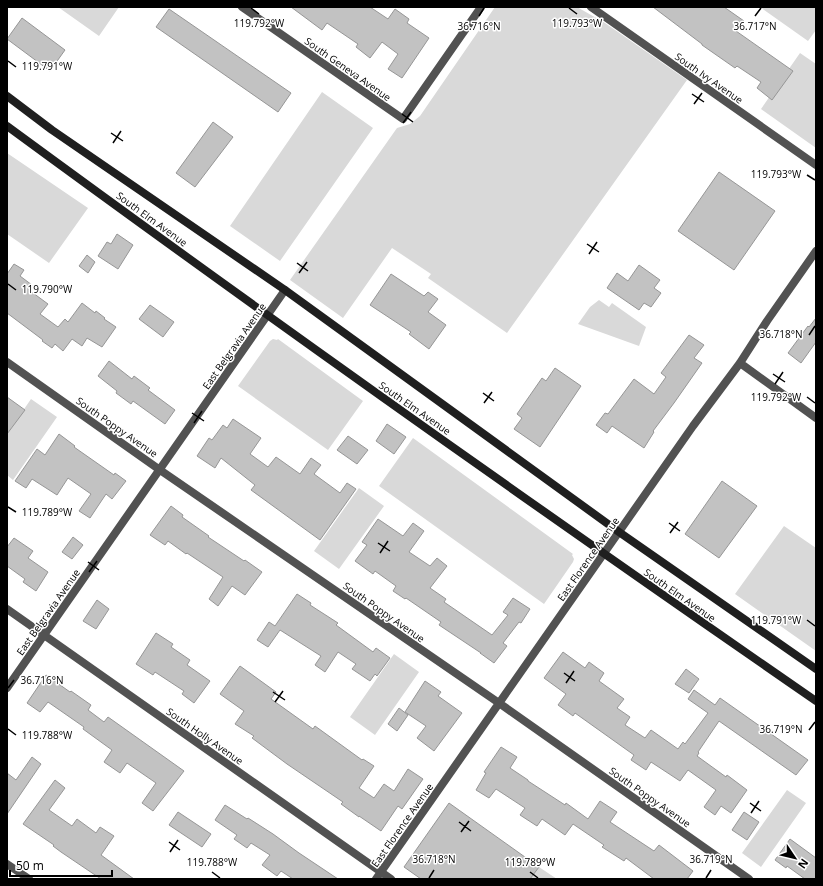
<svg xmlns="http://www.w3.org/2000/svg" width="823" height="886" viewBox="0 0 823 886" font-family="'Open Sans',sans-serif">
	<rect width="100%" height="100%" fill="#fff"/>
	<path fill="#d9d9d9" d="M58,7H119L99,36Z
		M495,7H577L605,23L687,80L507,333L428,278L431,274L392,248L343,318L290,280L397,128L410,124L420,116Z
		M760,7H816V30L808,41Z
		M800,53L816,64V148L761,109Z
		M322,92L373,128L280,261L230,226Z
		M7,153L88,208L49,263L7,234Z
		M599,300L609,307L612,303L646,327L639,346L578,324L590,307Z
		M273,339L277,340L278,339L363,401L328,450L238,386L270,341Z
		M31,399L57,417L13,480L7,475V434Z
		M413,438L573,554L572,555L574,559L573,562L544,604L379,486Z
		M359,488L384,506L339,569L314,551Z
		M784,526L816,548V651L735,594Z
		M394,654L419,672L375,735L350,717Z
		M787,790L806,803L761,867L742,853Z
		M539,867L557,879H530Z"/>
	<path fill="#c2c2c2" stroke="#969696" d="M291,7H370L388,19L395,9L409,19L407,23L429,38L402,78L388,69L398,54L382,42L370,58L356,47L358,44L327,23L322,30Z
		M653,7H724L744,21L736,31L793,71L772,100L757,88L761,82L737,66L735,68L702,45V44Z
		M169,9L291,93L278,112L156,27Z
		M22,18L65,50L50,71L7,39Z
		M213,122L233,137L195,187L176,173Z
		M719,172L775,211L734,270L678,231Z
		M117,234L133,245L118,269L98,256L107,242L111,244Z
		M87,255L95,262L88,273L79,266Z
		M14,264L24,270L20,276L32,285L29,290L48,304L40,314L58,327L65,319L68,322L82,303L95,313L96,311L105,318L104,319L116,327L102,347L87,338L82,346L72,339L63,351L55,344L52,348L42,341L43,340L7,313V274Z
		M639,265L660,280L654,288L661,293L651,307L644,303L639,310L607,288L617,273L628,281Z
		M391,274L424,296L428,292L438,299L428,312L446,325L429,349L409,334L411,332L370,305Z
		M150,305L174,322L163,337L139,319Z
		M816,318V342L801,363L788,353L808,326L809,327Z
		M689,335L704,345L694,358L702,363L674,403L653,431L654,432L644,448L612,426L607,433L596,425L605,413L608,414L634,379L654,394L666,377L661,373Z
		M109,361L132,379L134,376L150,388L148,390L175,410L165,424L133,401L131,404L116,393L117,391L98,376Z
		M555,368L581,386L540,447L514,429L522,418L517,414L542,378L546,381Z
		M7,397L25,410L7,434Z
		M233,419L261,438L250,454L268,467L276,457L300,474L311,458L321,465L314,474L340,493L347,483L356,489L320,540L251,490L255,485L221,458L215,468L197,456L209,438L212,440L223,425L227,428Z
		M387,424L406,437L394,454L376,441Z
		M59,434L75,446L74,447L114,475L115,473L126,481L112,499L106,494L90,518L79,511L91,494L68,478L57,495L32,479L26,488L15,481L37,449L45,455Z
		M348,436L368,450L357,464L337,450Z
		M722,481L757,506L719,558L685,534Z
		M171,506L183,515L182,517L209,536L208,537L244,561L245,560L262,572L245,595L232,586L218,606L209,599L223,577L187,553L186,554L168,541L165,545L150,535Z
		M378,519L403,536L413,523L424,531L409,552L430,566L437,558L447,566L430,588L446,599L444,602L492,635L508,615L503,612L513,598L530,609L521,623L519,622L503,643L507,646L494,663L480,653H481L439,625L441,622L406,598L405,599L393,591L396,586L375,571L373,574L355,561L367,545L362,542Z
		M73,537L83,545L72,559L62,552Z
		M14,538L33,551L28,558L48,572L36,591L23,582L25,579L7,566V547Z
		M297,594L311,603L310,605L338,623L336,625L373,652L376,648L390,658L377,676L375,674L370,681L352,669L356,664L338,652L325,672L315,665L321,656L280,630L268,647L257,640L269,622L275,626Z
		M97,600L109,609L96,629L83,621Z
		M156,633L173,644L171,647L190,660L187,665L210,681L194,703L182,694L184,691L155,672L153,675L136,664Z
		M563,652L585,668L589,662L604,673L599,681L624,699L617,708L630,717L625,725L645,738L651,730L678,749L683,742L685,744L708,713L688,699L694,690L715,705L720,698L808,760L796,775L719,721L698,752L699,753L697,756L726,777L727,775L747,790L731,813L721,806L715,815L704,807L716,790L688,770L680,781L651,762L646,770L631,760L634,755L575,713L573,716L558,705L566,694L544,678Z
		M240,666L276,692L271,699L313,729L315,726L362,760L363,759L374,766L359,788L374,798L384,784L394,791L408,769L423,779L402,809L398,806L381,831L359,816V817L341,804L343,802L287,764L252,738L254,736L235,724L244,711L220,694Z
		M686,669L699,679L689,693L675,684Z
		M46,675L70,692L71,691L91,705L88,710L104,722L108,717L184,771L153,811L142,803L156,783L127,763L120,773L104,762L112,750L83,729L84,727L48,702L40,712L27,703Z
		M425,681L441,692L438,696L462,713L434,751L417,738L426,726L405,712Z
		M399,708L408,715L397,731L388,724Z
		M501,747L517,757L510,768L528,780V781L565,805L566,803L588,819L600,801L617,812L610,822L654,851L659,845L693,871L687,879H654L626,858L624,861L602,847L604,845L573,824L565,835L542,819L537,826L520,815L525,808L496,789L489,798L476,790L486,773L484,772Z
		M32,757L41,764L7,814V773L16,780Z
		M55,780L65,788L49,810L72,826L77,819L96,833L100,827L114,836L101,855L134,879H101L61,852L53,846L54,845L23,824Z
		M449,803L539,867L530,879H421L404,867Z
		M225,805L247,819L248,818L273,834L299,853L338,879H293L281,871L277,876L262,865L270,855L251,843L247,848L234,839L237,835L215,820Z
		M178,812L211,834L202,847L169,825Z
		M744,812L759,822L747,840L732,830Z
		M790,839L816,858V879H805L787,866L786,868L775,860Z"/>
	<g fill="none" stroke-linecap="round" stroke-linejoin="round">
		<path stroke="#525252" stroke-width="8" d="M242,7L403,119L481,7
			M591,7L816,165
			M7,362L160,470L499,703L749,879
			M740,363L816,418
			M7,609L391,879
			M7,688L285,290
			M7,864L29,879
			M376,879L693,426L740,363L767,321L816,251"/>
		<path stroke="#1f1f1f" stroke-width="8" d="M7,96L52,130L285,290L619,532L816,669
			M7,126C274,322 544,513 816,701"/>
	</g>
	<path fill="none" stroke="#000" stroke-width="1.5" d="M251,8L259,14M569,8L577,14M479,16L484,8M755,16L761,8M8,61L16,67M692,94L704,102M694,104L702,93M402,114L413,122M403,123L411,112M111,133L123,141M113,143L121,131M807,175L815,180M587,244L599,252M589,254L597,242M297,263L308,271M299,273L307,262M8,284L16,290M809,335L815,326M773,374L785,382M775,384L783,372M483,393L494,401M807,397L815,403M484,403L492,392M192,413L204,421M194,423L202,411M8,507L16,512M669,523L680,531M670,533L678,522M378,543L390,551M380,553L388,541M88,562L99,570M89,572L97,561M807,620L815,626M564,673L575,681M566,683L574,671M8,688L14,680M273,692L285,700M275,702L283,691M8,729L16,735M809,730L815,722M750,803L761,811M751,813L759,801M459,822L471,831M461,832L469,821M169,842L180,850M170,852L178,840M212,872L220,878M530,872L538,878M429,878L434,870M706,878L711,870"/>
	<g text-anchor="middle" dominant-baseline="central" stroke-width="3" stroke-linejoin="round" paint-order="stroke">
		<g font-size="10" fill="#000" stroke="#fff">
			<text transform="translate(348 69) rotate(35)">South Geneva Avenue</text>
			<text transform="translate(709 78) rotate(35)">South Ivy Avenue</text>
			<text transform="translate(152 219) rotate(36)">South Elm Avenue</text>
			<text transform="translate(234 346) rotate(-55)">East Belgravia Avenue</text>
			<text transform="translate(415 408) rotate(35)">South Elm Avenue</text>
			<text transform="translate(117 427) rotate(35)">South Poppy Avenue</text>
			<text transform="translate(588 559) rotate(-55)">East Florence Avenue</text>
			<text transform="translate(680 595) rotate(35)">South Elm Avenue</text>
			<text transform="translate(48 612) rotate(-55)">East Belgravia Avenue</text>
			<text transform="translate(384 612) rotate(35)">South Poppy Avenue</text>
			<text transform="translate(205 736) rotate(35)">South Holly Avenue</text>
			<text transform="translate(650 797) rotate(35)">South Poppy Avenue</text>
			<text transform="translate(402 825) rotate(-55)">East Florence Avenue</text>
		</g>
	</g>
	<g font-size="10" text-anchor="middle" fill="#000" stroke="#fff" stroke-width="3" stroke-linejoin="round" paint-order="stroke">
		<text x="259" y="27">119.792°W</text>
		<text x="577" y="27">119.793°W</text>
		<text x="479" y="30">36.716°N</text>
		<text x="755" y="30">36.717°N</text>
		<text x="47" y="70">119.791°W</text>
		<text x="776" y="178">119.793°W</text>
		<text x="47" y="293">119.790°W</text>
		<text x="781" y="338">36.718°N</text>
		<text x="776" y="401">119.792°W</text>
		<text x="47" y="516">119.789°W</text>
		<text x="776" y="624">119.791°W</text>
		<text x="42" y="684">36.716°N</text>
		<text x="781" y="733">36.719°N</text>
		<text x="47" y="739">119.788°W</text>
		<text x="434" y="863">36.718°N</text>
		<text x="711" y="863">36.719°N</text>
		<text x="212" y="866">119.788°W</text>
		<text x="530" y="866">119.789°W</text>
	</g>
	<rect width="823" height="886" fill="none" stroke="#000000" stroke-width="16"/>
	<g transform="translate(795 858) rotate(125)" stroke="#ffffff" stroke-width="3" paint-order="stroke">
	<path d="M0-3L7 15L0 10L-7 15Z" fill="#000000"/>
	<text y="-6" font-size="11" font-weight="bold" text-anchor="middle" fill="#000000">N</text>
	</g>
	<path d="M10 870v6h102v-6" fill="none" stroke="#000000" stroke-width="2"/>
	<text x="16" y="870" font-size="12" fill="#000000" stroke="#ffffff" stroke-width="3" paint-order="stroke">50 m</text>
</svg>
